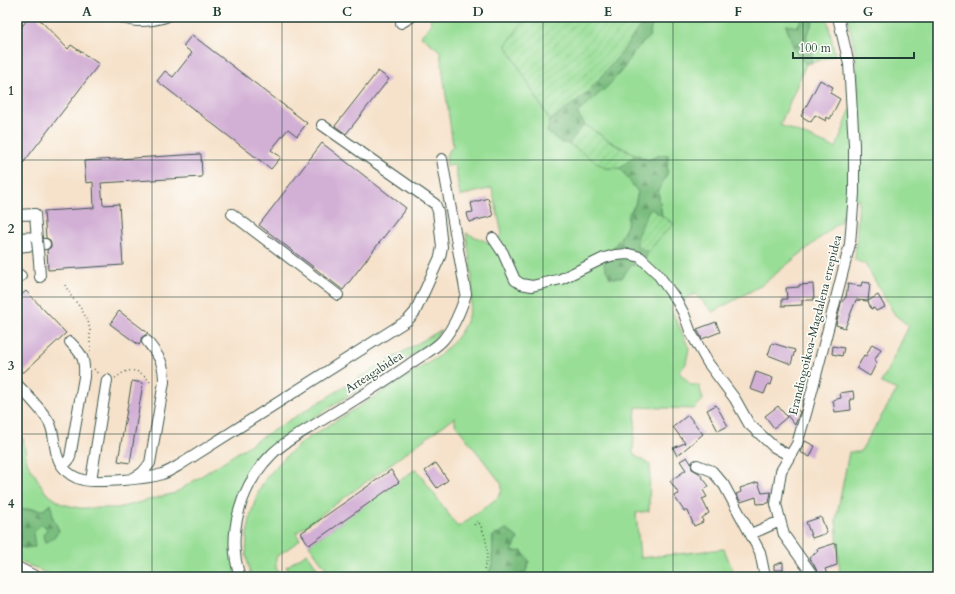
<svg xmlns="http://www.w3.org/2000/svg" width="955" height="594" viewBox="0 0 955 594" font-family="Cardo,serif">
	<defs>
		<pattern id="forest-firs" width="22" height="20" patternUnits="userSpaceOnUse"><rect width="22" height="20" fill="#7abd7f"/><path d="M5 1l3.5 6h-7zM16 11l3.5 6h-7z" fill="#639b69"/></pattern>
		<pattern id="garden-furrows" width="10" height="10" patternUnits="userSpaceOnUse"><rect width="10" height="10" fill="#98de96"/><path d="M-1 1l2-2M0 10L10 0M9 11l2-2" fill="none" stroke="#83bf82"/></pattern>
	</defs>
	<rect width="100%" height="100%" fill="#fdfcf7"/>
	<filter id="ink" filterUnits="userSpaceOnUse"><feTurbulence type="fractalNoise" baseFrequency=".025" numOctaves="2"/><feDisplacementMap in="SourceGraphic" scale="8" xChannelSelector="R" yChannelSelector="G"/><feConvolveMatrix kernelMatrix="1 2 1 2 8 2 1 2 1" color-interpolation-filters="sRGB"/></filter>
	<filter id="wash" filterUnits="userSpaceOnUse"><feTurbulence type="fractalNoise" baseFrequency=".012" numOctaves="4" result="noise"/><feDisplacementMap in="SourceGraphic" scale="16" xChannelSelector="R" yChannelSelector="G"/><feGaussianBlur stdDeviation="0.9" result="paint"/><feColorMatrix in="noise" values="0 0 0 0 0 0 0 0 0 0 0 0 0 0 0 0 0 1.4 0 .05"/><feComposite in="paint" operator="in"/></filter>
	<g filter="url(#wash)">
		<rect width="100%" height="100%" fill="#f6e2cb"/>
		<path fill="#98de96" stroke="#5c8e65" d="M430,17H532L523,22L506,45L550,121L547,132L562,143L570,144L605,168H620L638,191L635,205L628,215L627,226L620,239L610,252L630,266L644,261L651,246L674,224L662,216L658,191L667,174L668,155H661L648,160L614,144L584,124L577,113L623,69L635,51L649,37L652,19L646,17H803L797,27L786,25L795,51L806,64L780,125L836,148L858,90L855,50L847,17L938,18V577H840L836,520L849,452H860L897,390L881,383L909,326L895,315L865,264L855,260L859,199L848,200L841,221L762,285L713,312L695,294L670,307L689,348L686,364L679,372L691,385H699L703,400L694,409L636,407L633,454L650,465L649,511L636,513L640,558L724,549L733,571V577H524L529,561L512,552L493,536L492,565L487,577H332L309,545L416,469L458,527L496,499C501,494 503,490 501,483L455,424V417L296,533L300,540L276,557V568L282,577H251L246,555L247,536L251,513L258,493L266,478L282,460L302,442L438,357C448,347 459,337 465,324C478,295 470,262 466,233L492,244L502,234L492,188L460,196L455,165L447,166L446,155L453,146L440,51L421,36L431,24Z
			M813,17H826L828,22L835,55L811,63C814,53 810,45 806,36L813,22Z
			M441,330L432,342L295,430L264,457L239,497L235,577H52L36,568L17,561V546L24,548L33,533L42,524L47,529L59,530C49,510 42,507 19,510L21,503L17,499V432L23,438L27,462L46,493L62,504L79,508H118L175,493L254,442L375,368Z
			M307,553L317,568L303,577H293L286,567Z"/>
		<path fill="url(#forest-firs)" stroke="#4c7d5a" d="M803,17H813V22L806,36C810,45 814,53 811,63L806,64L795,51L786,25L797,27Z
			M645,18L653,19L649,37L635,51L623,69L609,85L577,113L584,124L569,144L562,143L547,132L550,121L588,92L622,52Z
			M635,155L648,160L661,155H668L667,174L658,191L662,216L650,208L637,246L648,252L644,262L630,266L622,278H610L604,265L610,252L620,239L627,226L628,215L635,205L638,192L620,168Z
			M17,499L21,503L19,510L30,509L43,510L51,504L53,518L59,531L52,539L45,543L43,535L47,529L42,524L33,533L35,547L24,548L17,546V542L21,539L20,531L17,533Z
			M506,529L518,538L512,552L522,551L529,561L524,577H487L492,565L493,536Z"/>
		<path fill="url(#garden-furrows)" stroke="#5c8e65" d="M532,17H646L622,52L588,92L550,121L506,45L523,22Z
			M584,124L614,144L635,155L620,168H605L569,144Z
			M650,208L674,224L662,235L648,252L637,246V236Z"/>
		<g id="blocks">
			<path fill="#d2afd5" d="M29,17H37L68,49L71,45L99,64L17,171V33Z
				M192,35L307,123L297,136L288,129L271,150L281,157L271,169L157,81L165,71L173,77L192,53L183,46Z
				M378,71L389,79L346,134L335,126Z
				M820,80L833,87L830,93L840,99L830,119L827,117L826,121L815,115L811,122L801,116Z
				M322,143L406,208L343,290L259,225Z
				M201,154L202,177L101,183L103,205L119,204L123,265L48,270L47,250L51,247V244L50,240L46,238L44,211L94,208L93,182L86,183L84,161Z
				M488,198L493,216L469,222L467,213L473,212L471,203Z
				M862,282L870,283L868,301L856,300L845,328L836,325L841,303L846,297L848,284L861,286Z
				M813,284L814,300H802V305L782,306V299H787L786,288L799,287V285Z
				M26,291L66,333L23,373L17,366V299Z
				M878,295L885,307L876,311L874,308L871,309L868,301Z
				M119,311L148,333L141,338V342L139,345L110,324Z
				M716,322L720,332L702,339L697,329Z
				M772,343L795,350L791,364L768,355Z
				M872,344L881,349L874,361L877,362L870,376L857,368L864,355L866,356Z
				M833,346L844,348L842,356L832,354Z
				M756,372L773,378L771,385L768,384L764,394L750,389Z
				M132,381L143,383L130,463L118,461Z
				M853,391L854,399H850L851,410L835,412L833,400L841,398L840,393Z
				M716,405L728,426L718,431L707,410Z
				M778,406L787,417L774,428L765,416Z
				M794,407L800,412L795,425L786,414Z
				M688,415L703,434L677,456L673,448L685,443L673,427Z
				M805,441L815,446L810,457L800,452Z
				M687,457L691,463L692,469L699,473L709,486L703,490L707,497L702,499L709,513L702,518L703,522L694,526L688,511H684L674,496L679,494L670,481L686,470L680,461Z
				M436,463L448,480L437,488L425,471Z
				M391,470L399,482L309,545L301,533Z
				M758,482L762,493L771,492L769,503L757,504L756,497L741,502L736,494L741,492L740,488Z
				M821,517L827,533L812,538L806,522Z
				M836,543L837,565L825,569L828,577H820L813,563L809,558L818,551L817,549Z
				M783,562V570H774V565Z"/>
		</g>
	</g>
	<g filter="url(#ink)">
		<use href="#blocks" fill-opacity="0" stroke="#3f564b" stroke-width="1"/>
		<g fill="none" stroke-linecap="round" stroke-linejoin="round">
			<defs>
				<path id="minor" d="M121,17C135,24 152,21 166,17
					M401,23L411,17
					M232,214L338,295
					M17,215L35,214L37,240
					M17,238L37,237
					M493,238L503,253L515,280L521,284L532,286L561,279L604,258L615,255L629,254L640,257L657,273L677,301L684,314L691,333L708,363L735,399L749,424L774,447L790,456
					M17,247L45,244
					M39,261L40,277
					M17,273L21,276
					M17,384C26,394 45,413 50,424C56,438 53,455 63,467C68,474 75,478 83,480C97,483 149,479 162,474C168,472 173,469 178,466L408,320L415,312L440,257L442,247L438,211L435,204L322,125
					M697,465L712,471L724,485L760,552L765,577
					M62,466L68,461L70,457L84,377C85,359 83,355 70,342
					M133,478C141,475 145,470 150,463L164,382C164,361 159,357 147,341
					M91,480L107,380
					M751,534L780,521
					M17,567L37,577
					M240,577C226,535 240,486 272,454C285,441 303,432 319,422C351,402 384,383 414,361C423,355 436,348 443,340C454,327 461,310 466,294L442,159
					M814,577L784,535L776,504L781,471L797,444L807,410L850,244L854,193V145L849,64L838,17"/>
			</defs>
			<use href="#minor" stroke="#3f564b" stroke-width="12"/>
			<path stroke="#3f564b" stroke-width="1.5" stroke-dasharray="1 3" stroke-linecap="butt" d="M65,285L71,296L80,307L88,321L90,330V352
				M94,369L99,375
				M115,378C118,377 120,374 123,373C133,367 144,373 150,382
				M474,525L478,521C490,542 489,556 482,577"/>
			<use href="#minor" stroke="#fff" stroke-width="10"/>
			<defs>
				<path id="minor-bridge" d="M37,240L39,261"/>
			</defs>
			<use href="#minor-bridge" stroke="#3f564b" stroke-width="12" stroke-linecap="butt"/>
			<use href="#minor-bridge" stroke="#fff" stroke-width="10"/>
		</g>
	</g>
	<path fill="none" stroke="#1f3d34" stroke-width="1" stroke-opacity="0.55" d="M152,17V577M282,17V577M412,17V577M543,17V577M673,17V577M803,17V577M17,160H938M17,297H938M17,434H938"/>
	<g text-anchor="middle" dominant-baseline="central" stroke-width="3.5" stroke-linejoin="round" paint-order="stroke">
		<g font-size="12" fill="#1f3d34" stroke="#fdfcf7">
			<text transform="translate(815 325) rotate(-76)">Erandiogoikoa-Magdalena errepidea</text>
			<text transform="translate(374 372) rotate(-33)">Arteagabidea</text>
		</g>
	</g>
	<rect width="955" height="594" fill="none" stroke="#fdfcf7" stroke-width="44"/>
	<path d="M793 52v6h121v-6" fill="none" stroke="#1f3d34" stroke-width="2"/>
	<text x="799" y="52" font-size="12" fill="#1f3d34" stroke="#fdfcf7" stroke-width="3" paint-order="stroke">100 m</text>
	<rect x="22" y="22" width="911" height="550" fill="none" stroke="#1f3d34" stroke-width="1.5"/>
	<g font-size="13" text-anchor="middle" font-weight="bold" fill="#1f3d34">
		<text x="87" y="16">A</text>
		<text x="217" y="16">B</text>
		<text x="347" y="16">C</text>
		<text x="478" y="16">D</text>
		<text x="608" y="16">E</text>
		<text x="738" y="16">F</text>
		<text x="868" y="16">G</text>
		<text x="11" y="95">1</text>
		<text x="11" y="233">2</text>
		<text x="11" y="370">3</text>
		<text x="11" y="508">4</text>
	</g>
</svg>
